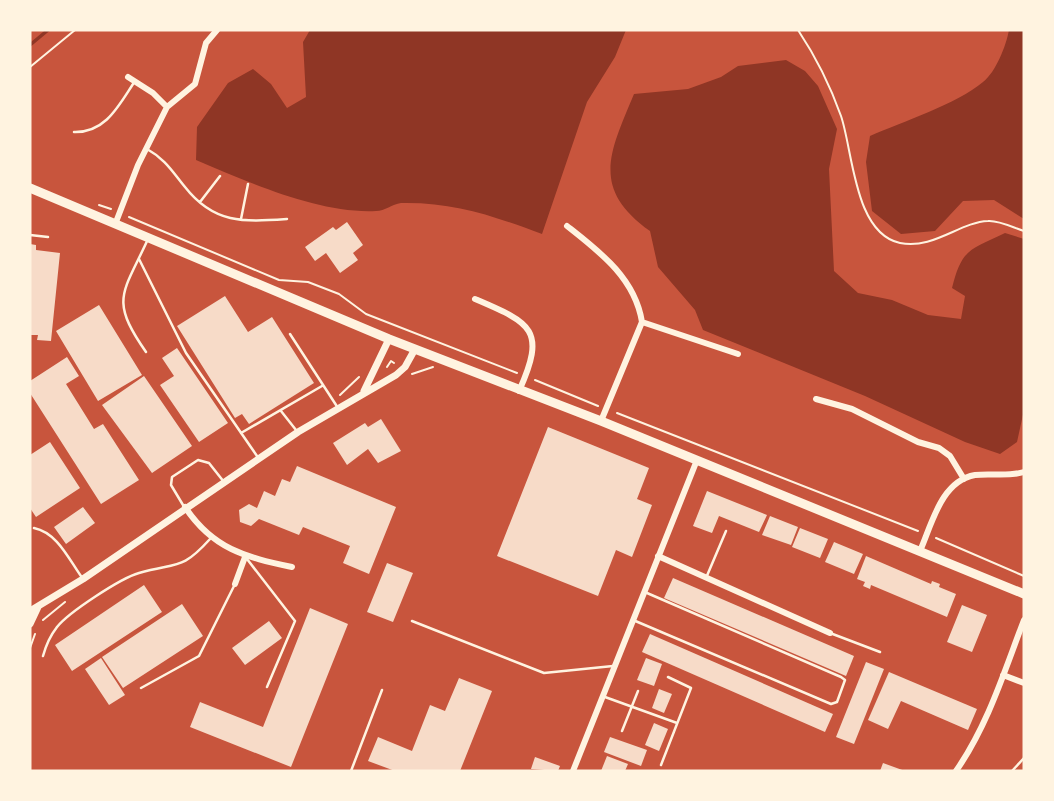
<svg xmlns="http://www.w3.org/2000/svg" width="1054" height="801" viewBox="0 0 1054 801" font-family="'Exo 2',sans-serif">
	<rect width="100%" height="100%" fill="#c8553d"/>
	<path fill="#8f3625" d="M310,30H626L615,57L587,102L542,234C493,216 455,202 401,203C392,204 385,211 376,211C319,214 248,182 196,160L197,127L228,83L253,69L271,84L287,108L306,97L303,42Z
		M1009,30H1024V219L994,200L963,201L935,231L901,234L872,211L866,162L870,136C902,122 957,104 983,82C996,72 1006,46 1009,30Z
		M786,60L805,71L818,86L837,129L829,169L834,271L858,293L892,300L928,315L961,319L965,296L952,288C962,248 970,250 1005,233L1024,239V410L1017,442L1000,454L965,442L865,396L703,330L695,310L658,267L650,231C590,188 610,152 634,94L688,89L721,77L738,66Z"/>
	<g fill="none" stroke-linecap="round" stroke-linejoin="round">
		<path stroke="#8f3625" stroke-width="3.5" d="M30,45L48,30"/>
	</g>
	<path fill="#f7dbc8" d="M347,222L363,245L353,253L358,260L340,273L326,253L315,261L305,247L333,227L336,230Z
		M30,244L36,245V250L60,253L51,341L37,340L38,335H30Z
		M225,296L248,332L272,317L314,383L249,424L242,414L235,418L177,326Z
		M99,305L142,375L98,401L56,331Z
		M177,348L228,423L199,442L160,385L174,376L162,358Z
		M67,357L79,376L66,384L94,429L103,424L139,480L101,504L30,393V381Z
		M144,376L192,446L152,473L102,405Z
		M381,419L401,451L378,463L368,449L347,465L333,443L365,423L368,427Z
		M548,427L649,468L637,499L652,505L632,557L616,550L598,596L497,556Z
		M50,442L80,488L36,517L30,508V455Z
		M297,466L396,507L369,574L343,563L350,546L303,527L299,535L259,519L251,526L240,522L239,510L249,504L257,508L264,491L275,496L282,479L290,482Z
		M707,491L767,515L759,532L719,516L712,533L693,526Z
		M83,507L95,523L66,544L54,527Z
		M770,516L798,527L791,545L762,535Z
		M800,528L828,539L820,558L792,547Z
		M834,542L863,554L854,574L825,562Z
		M866,556L931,584L932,581L940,584L939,587L956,594L947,617L871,585L870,589L863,586L865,582L857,579Z
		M387,563L413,573L393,622L367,612Z
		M673,578L854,656L846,676L664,598Z
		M144,585L162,612L72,671L55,645Z
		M182,604L203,636L123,688L102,657Z
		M962,605L987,615L972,652L947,642Z
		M310,608L348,624L291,767L190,727L200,702L263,727Z
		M269,621L282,638L245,665L232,648Z
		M650,634L833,714L825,732L642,652Z
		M101,658L125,695L109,705L85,669Z
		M646,658L662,664L654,686L637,680Z
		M866,662L884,669L854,744L836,737Z
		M889,672L977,709L968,730L901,701L888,729L868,720Z
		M459,678L492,691L460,771H395L368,761L378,737L412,751L430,705L445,711Z
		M659,689L672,694L664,713L652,708Z
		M654,723L668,729L659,751L645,745Z
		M610,737L647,750L641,766L604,752Z
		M607,756L628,764L625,771H601Z
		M535,757L560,766L558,771L531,769Z
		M883,763L905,771H880Z"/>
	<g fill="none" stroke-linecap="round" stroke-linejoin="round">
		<path stroke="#fff3e0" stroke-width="2" d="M798,30C816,57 830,85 841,116C853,151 854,233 900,243C933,250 960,222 988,221C999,220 1014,228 1024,231
			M30,67L75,30
			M99,205L111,209
			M129,217L279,280L308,282L339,294L366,314L517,373
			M387,367L391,361L394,363
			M412,374L433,367
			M535,380L598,406
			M340,395L359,377
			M617,413L918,531
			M936,538L1024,576
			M43,620L65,602
			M30,648L35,634"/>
		<path stroke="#fff3e0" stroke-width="2.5" d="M74,132C106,133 119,105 135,81
			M147,149C165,159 172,171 185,187C214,224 243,222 287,219
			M200,202L220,176
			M241,219L248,184
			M30,235L48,237
			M139,259L186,353L257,456
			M290,334L338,408
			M146,352C109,299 123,294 148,239
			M281,411L296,430
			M241,433L322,386
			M183,505L171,485L172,477L198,460L209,463L224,482
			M34,528C58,533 69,560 83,579
			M247,559L295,621L267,687
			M706,578L726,531
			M633,620L831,704L837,702L845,680L841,677L647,593
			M412,621L544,673L613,666
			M830,633L880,652
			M43,656C46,645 50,636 57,627C69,612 121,578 139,573C178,562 181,571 210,539
			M141,688L199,656L235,584
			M605,697L677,723
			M622,731L638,691
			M661,765L691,688L668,677
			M351,771L382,690
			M1012,771L1024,758"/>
		<path stroke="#fff3e0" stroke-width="6" d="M128,77L153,93L167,107
			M116,222L138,165L167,107L195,84L206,43L217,30
			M567,226C600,252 635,278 642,322L601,421
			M475,299C531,323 547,329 519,391
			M642,322L738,354
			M816,399L852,409L918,442L939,448L950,456L964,479
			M185,507C213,549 245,557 292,567
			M920,551C932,524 941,481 975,475C992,473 1008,477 1024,472
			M658,556L830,633
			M235,584L245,557
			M1003,675L1024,683
			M573,771L697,460
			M956,771C988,725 1004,672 1024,620"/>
		<path stroke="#fff3e0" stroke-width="7" d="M364,391L389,339
			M30,611L83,579L298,432L396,375L405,367L415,349
			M30,624L38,607"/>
		<path stroke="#fff3e0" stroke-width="9" d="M30,188L389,339L601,421L1024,594"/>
	</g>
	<rect width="1054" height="801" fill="none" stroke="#fff3e0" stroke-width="63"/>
</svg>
